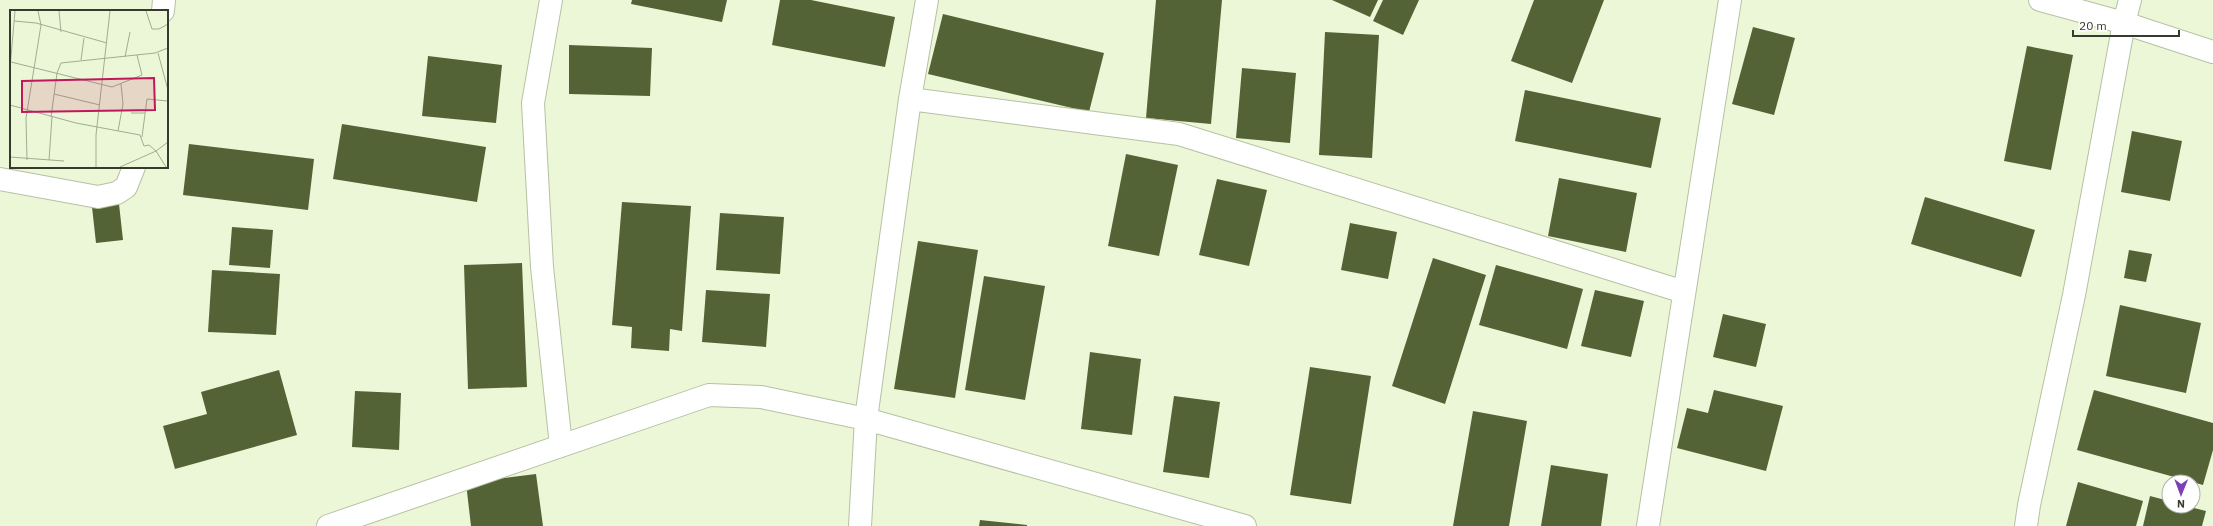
<svg xmlns="http://www.w3.org/2000/svg" width="2213" height="526" viewBox="0 0 2213 526" font-family="'IBM Plex Sans',sans-serif">
	<rect width="100%" height="100%" fill="#ebf7d7"/>
	<path fill="#546335" d="M632,0H727L722,22L631,4Z
		M780,0H811L895,17L885,67L772,45Z
		M1156,0H1222L1211,124L1146,118Z
		M1332,0H1378L1370,17Z
		M1383,0H1419L1403,35L1373,21Z
		M1534,0H1604L1572,83L1511,61Z
		M943,14L1104,53L1089,112L928,74Z
		M1753,27L1795,38L1774,115L1732,104Z
		M1325,32L1379,35L1372,158L1319,155Z
		M569,45L652,48L650,96L569,94Z
		M2027,46L2073,55L2051,170L2004,161Z
		M428,56L502,65L496,123L422,116Z
		M1242,68L1296,73L1290,143L1236,138Z
		M1525,90L1661,118L1651,168L1515,141Z
		M342,124L486,147L477,202L333,179Z
		M2132,131L2182,141L2170,201L2121,192Z
		M189,144L314,159L308,210L183,195Z
		M1126,154L1178,165L1159,256L1108,246Z
		M1559,178L1637,193L1626,252L1548,236Z
		M1217,179L1267,190L1249,266L1199,255Z
		M1925,197L2035,230L2021,277L1911,244Z
		M622,202L691,206L682,331L670,329L669,351L631,348L632,327L612,325Z
		M119,204L123,240L96,243L92,207Z
		M720,213L784,217L780,274L716,270Z
		M1350,223L1397,232L1388,279L1341,270Z
		M232,227L273,230L270,268L229,265Z
		M918,241L978,250L955,398L894,389Z
		M2129,250L2152,254L2146,282L2124,278Z
		M1433,258L1486,275L1445,404L1392,386Z
		M522,263L527,387L468,389L464,265Z
		M1496,265L1583,289L1567,349L1479,325Z
		M212,270L280,274L276,335L208,332Z
		M984,276L1045,286L1025,400L965,390Z
		M706,290L770,294L766,347L702,342Z
		M1595,290L1644,301L1631,357L1581,346Z
		M2120,305L2201,323L2186,393L2106,376Z
		M1723,314L1766,324L1756,367L1713,357Z
		M1090,352L1141,359L1132,435L1081,429Z
		M1310,367L1371,376L1351,504L1290,495Z
		M279,370L297,435L175,469L163,426L207,414L201,392Z
		M1714,390L1783,406L1766,471L1677,448L1687,408L1708,413Z
		M2094,390L2213,423V450L2203,485L2077,450Z
		M355,391L401,393L399,450L352,447Z
		M1174,396L1220,402L1209,478L1163,472Z
		M1473,411L1527,421L1509,526H1453Z
		M1551,465L1608,474L1601,526H1541Z
		M536,474L543,526H471L466,483Z
		M2078,482L2143,501L2136,526H2066Z
		M2150,496L2169,501V506H2186L2206,511L2202,526H2143Z
		M980,520L1027,525V526H979Z"/>
	<g fill="none" stroke-linecap="round" stroke-linejoin="round">
		<defs>
			<path id="minor" d="M551,0L533,103L542,267L561,446
				M2040,0L2124,23L2213,52
				M163,11L164,0
				M910,99L1179,134L1684,292
				M0,179L98,197L117,193L126,187L134,167
				M328,526L709,395L761,397L866,419L1245,526
				M860,526L866,419L910,99L927,0
				M1648,526L1730,0
				M2026,526L2029,505L2074,295L2124,23L2130,0"/>
		</defs>
		<use href="#minor" stroke="#b6c1a3" stroke-width="24"/>
		<use href="#minor" stroke="#fff" stroke-width="22"/>
	</g>
	<g transform="translate(10 10)">
		<rect width="158" height="158" fill="#ebf7d7"/>
		<path fill="none" stroke="#a3ac93" stroke-width="1" d="M49,1L51,22M136,1L142,19H149L158,14M4,11L26,13L97,33M148,43L158,80M115,47L120,22M71,50L74,28M1,52L102,77L132,65L127,45M0,58L5,1M44,84L90,95M0,95L66,113L130,125L134,136L139,135L146,141L158,132M121,103H135M41,107L47,63L51,53L145,43L158,38M108,121L113,94L111,74M132,127L137,89L158,91M0,147L54,151M17,150L16,108L31,15L28,1M39,150L42,107M86,157V125L100,1M110,157L146,141L156,157"/>
		<path fill="#c2185b" fill-opacity="0.15" stroke="#c2185b" stroke-width="2" d="M144,68L145,100L12,102V71Z"/>
		<rect width="158" height="158" fill="none" stroke="#363b2e" stroke-width="2"/>
	</g>
	<g transform="translate(2181 494) rotate(181)"><circle r="19" fill="#ffffff" stroke="#afb1ab"/>
	<path d="M0-3L7 15L0 10L-7 15Z" fill="#7d40b6"/>
	<text y="-6" font-size="11" font-weight="bold" text-anchor="middle" fill="#363b2e">N</text>
	</g>
	<path d="M2073 30v6h106v-6" fill="none" stroke="#363b2e" stroke-width="2"/>
	<text x="2079" y="30" font-size="12" fill="#363b2e" stroke="#ffffff" stroke-width="3" paint-order="stroke">20 m</text>
</svg>
